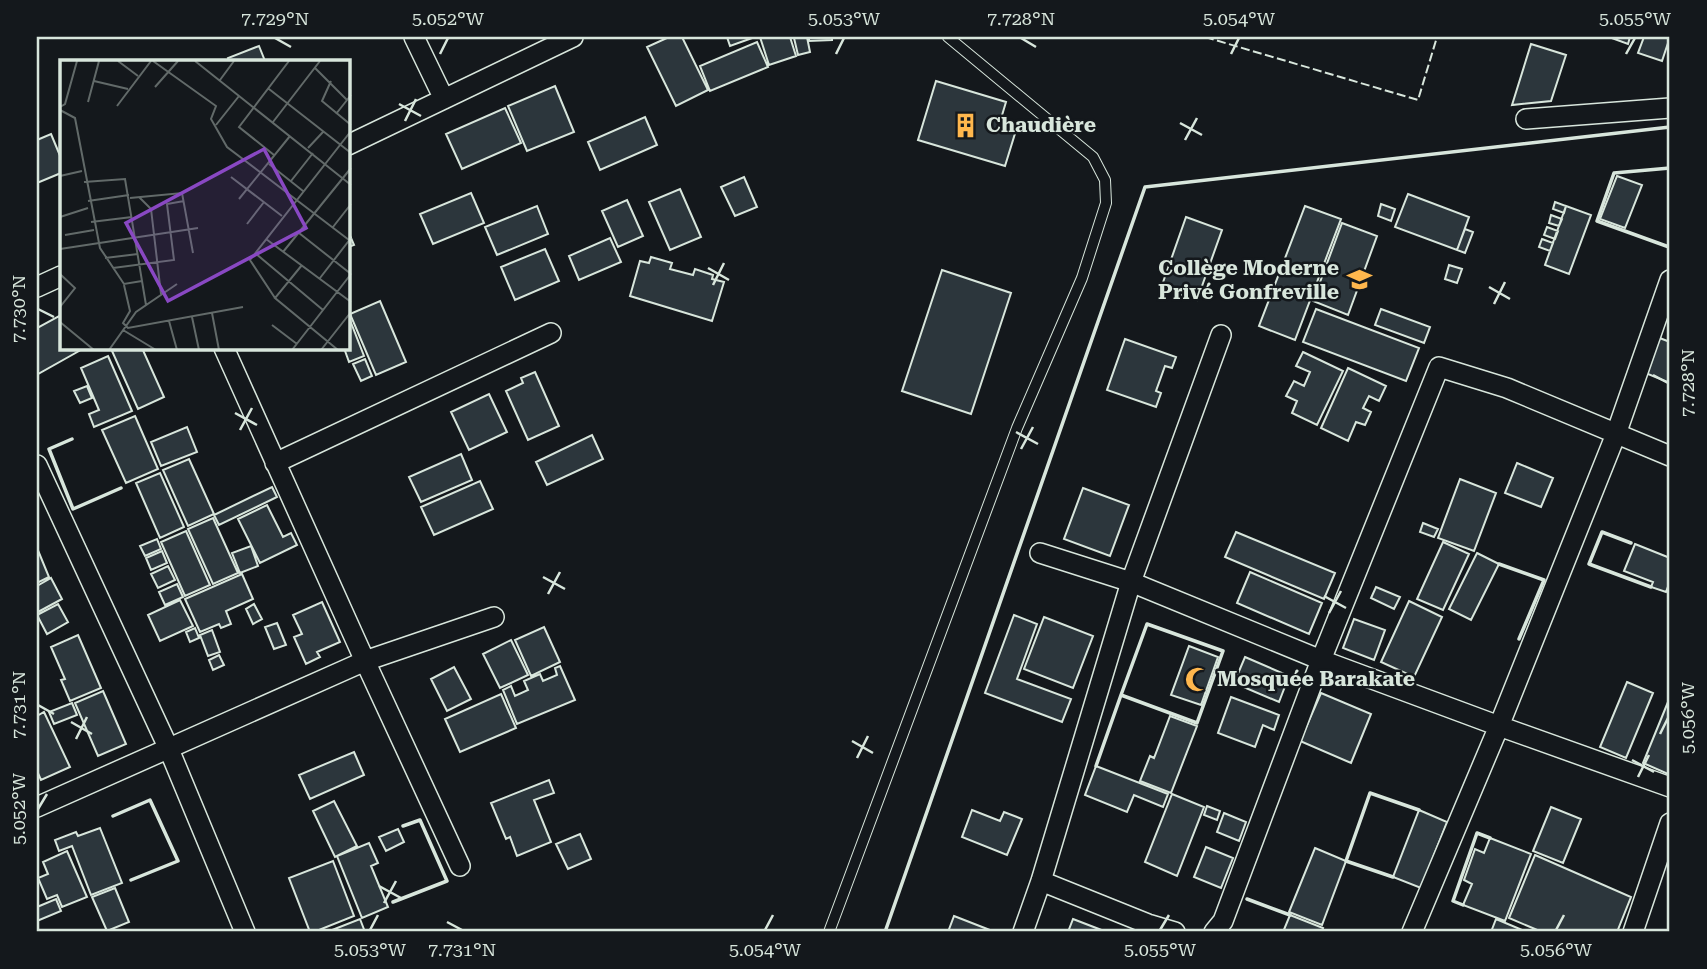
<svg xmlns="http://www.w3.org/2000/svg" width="1707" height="969" viewBox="0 0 1707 969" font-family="'Roboto Serif',serif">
	<rect width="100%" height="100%" fill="#14181c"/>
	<path fill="#2c363c" stroke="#d8e6dc" stroke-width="2" d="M669,37H682L708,90L676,106L647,47Z
		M727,37H755L730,46Z
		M760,37H790L796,56L769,65Z
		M799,37H807L810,52L798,55L794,38Z
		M809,37H832V40L809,41Z
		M1609,37H1630L1628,44Z
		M1644,37H1670L1662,61L1638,53Z
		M757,42L768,67L710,91L700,66Z
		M1531,44L1566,55L1551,101L1512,105Z
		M259,46L265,61H229L228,58Z
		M936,81L1006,102L1000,122L1017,127L1005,166L918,140Z
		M555,86L574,132L527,151L508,106Z
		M505,108L521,143L462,169L446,134Z
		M645,117L657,145L600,170L588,142Z
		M51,134L61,158V173L37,183V140Z
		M1617,176L1642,185L1625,228L1600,219Z
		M744,177L757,207L735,216L721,187Z
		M680,189L701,237L670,250L649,202Z
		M471,193L484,223L433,244L420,214Z
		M1408,194L1469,217L1457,250L1395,227Z
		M627,200L643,236L618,247L602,211Z
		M1555,202L1566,206L1564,213L1553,209Z
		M1381,204L1395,209L1391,221L1378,216Z
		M537,206L548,234L497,255L485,227Z
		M1305,206L1341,219L1295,340L1259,326Z
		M1566,206L1591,215L1569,274L1545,265Z
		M1551,215L1562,219L1559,226L1549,223Z
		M1186,217L1222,230L1197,300L1161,288Z
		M1342,223L1377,236L1348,315L1313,301Z
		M1547,227L1558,231L1555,239L1544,235Z
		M1465,229L1473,232L1465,253L1457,250Z
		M348,231L354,245L348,247Z
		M610,238L621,262L579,280L569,256Z
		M1542,239L1553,243L1550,251L1539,247Z
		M545,249L559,281L515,300L501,267Z
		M651,257L672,263L670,269L693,275L695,269L713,275L712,279L724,282L712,321L630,296L640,261L649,263Z
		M1449,265L1462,269L1457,283L1445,279Z
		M942,270L1011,293L971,414L902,391Z
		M380,301L406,362L376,375L350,314Z
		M1316,309L1419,348L1406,381L1303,342Z
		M1381,309L1430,327L1424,343L1375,325Z
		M348,315L364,356L349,362L344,348H348Z
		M59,316L61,320V348H77L79,351L38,374L37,371V328Z
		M1657,337L1670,342V383L1643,372Z
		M1125,339L1176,357L1172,368L1165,366L1156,391L1161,393L1156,407L1107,390Z
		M118,348H142L164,397L138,409L112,351Z
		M1303,352L1343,371L1317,425L1292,413L1297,401L1286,396L1294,381L1304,386L1310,372L1296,366Z
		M108,356L132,411L94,427L89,414L99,410L81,368Z
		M365,359L372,376L361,381L353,364Z
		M1348,368L1386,386L1379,401L1369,396L1363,408L1371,412L1365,425L1356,422L1348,441L1321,428Z
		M535,372L559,426L528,440L506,391L523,383L521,378Z
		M87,386L92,398L80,403L74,391Z
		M489,394L507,432L469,450L451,412Z
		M135,416L158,469L126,483L102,430Z
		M187,427L197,452L161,466L151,442Z
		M592,435L603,459L547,485L536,462Z
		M461,454L472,480L421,502L409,477Z
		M189,459L214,514L188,526L163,470Z
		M1517,463L1553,478L1541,507L1505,493Z
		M160,473L184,527L160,538L136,483Z
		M1460,479L1496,493L1474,551L1438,538Z
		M480,481L493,509L434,535L421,507Z
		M272,487L277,497L219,525L214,515Z
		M1083,488L1129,505L1110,556L1064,539Z
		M267,505L283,537L291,533L297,545L260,563L238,519Z
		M213,518L238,573L213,584L188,529Z
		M1423,523L1438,529L1434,537L1420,532Z
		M186,531L210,585L185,596L161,542Z
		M1236,532L1335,573L1324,599L1225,557Z
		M157,539L161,549L145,556L140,546Z
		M1443,542L1469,554L1443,610L1417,599Z
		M1635,544L1670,558V581L1666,592L1651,587L1653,582L1624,571Z
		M251,546L258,566L240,573L232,553Z
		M37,548L49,577L37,583Z
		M162,551L167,563L151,570L146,558Z
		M1477,553L1499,564L1471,620L1449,609Z
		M168,566L175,580L158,588L151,574Z
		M1250,572L1322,603L1309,634L1237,603Z
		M242,574L253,599L226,611L231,624L221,628L219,624L200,632L185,599Z
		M51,578L62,599L38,612L37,609V586Z
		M177,584L183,597L165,605L159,592Z
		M1376,587L1400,597L1394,609L1371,598Z
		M180,600L193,626L160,641L148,615Z
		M1409,601L1442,617L1414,677L1381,662Z
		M322,602L340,642L317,652L320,657L306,664L294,637L302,634L293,615Z
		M58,604L68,622L47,634L37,615Z
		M254,604L262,619L253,624L246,609Z
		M1014,615L1037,624L1017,679L1071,699L1062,722L985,693Z
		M1044,617L1093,636L1073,688L1024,669Z
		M1354,619L1385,630L1374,660L1343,648Z
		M277,623L286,645L274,649L265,627Z
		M544,627L560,662L531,676L515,640Z
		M195,628L199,638L190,642L186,632Z
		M212,630L220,652L208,656L200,635Z
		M78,635L101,688L70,701L61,680L65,679L51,647Z
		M511,640L528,675L500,688L483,654Z
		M1189,646L1218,657L1201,705L1171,695Z
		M219,655L224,665L213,670L209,660Z
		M1245,657L1289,676L1279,702L1234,683Z
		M560,666L575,700L517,724L503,690L511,686L515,696L528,690L524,681L540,674L543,681L557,675L555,668Z
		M454,667L471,699L447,711L431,679Z
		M1627,682L1653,693L1626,758L1600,747Z
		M103,691L126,744L98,756L75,703Z
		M1321,693L1371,714L1351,763L1300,741Z
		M501,694L516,728L460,752L445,719Z
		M1231,697L1279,715L1274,730L1263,725L1255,747L1218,733Z
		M1668,702L1670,703V768L1668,774L1643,763Z
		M72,703L77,715L54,724L49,712Z
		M44,712L70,767L41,780L37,771V716Z
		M1170,716L1197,726L1171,793L1140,781L1150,756L1154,758Z
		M354,752L364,775L310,799L299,775Z
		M1096,766L1168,794L1163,807L1134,795L1127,812L1085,795Z
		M549,780L554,793L534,800L551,842L517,856L510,837L506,839L491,803Z
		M1172,794L1204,807L1177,876L1145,862Z
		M334,801L357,846L335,857L313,811Z
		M1207,806L1220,811L1217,820L1204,815Z
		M1551,807L1581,819L1563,863L1533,851Z
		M972,810L1000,821L1004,812L1022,819L1007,855L962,837Z
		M1419,810L1447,822L1421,888L1393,877Z
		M1224,813L1246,822L1239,841L1217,832Z
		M100,828L122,883L91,895L72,846L59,851L55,840L76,832L78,836Z
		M398,829L404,842L386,851L379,837Z
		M580,834L591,859L568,869L556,844Z
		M1490,838L1531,854L1505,921L1463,905L1472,884L1464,880L1475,849L1484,853Z
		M369,843L378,863L371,866L388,907L362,918L337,856Z
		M1206,847L1233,858L1221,888L1194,877Z
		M1315,848L1346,861L1322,925L1289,912Z
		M67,851L87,897L62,907L57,895L47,899L38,878L48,874L43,862Z
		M1535,855L1631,897L1617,932H1542L1509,918Z
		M333,861L354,916L314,932H310L289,878Z
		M115,888L129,922L107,931L92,897Z
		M56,899L61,911L37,921V907Z
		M1290,915L1323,928L1321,932H1283Z
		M954,916L995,932H948Z
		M360,919L365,932H327Z
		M1073,919L1104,931L1103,932H1068Z
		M1496,919L1527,932H1491Z"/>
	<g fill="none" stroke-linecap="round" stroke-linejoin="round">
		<defs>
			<path id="lane" d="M829,932L1017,428L1082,278L1106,203L1105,180L1093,157L948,37"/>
			<path id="street" d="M414,37L444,99
				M1526,119L1670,108
				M348,145L573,37
				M37,287L61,276
				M224,348L365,661L460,866
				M275,463L551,333
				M37,465L168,747L245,932
				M1040,553L1131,582L1321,660L1499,726L1670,787
				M37,807L365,661L494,617
				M1041,881L1148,924L1175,932
				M1023,932L1041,881L1131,582L1221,335
				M1214,932L1223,921L1321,660L1439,367L1507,388L1670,456
				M1412,932L1499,726L1616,434L1670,280
				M1633,932L1670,823"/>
		</defs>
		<use href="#lane" stroke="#d8e6dc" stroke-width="12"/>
		<use href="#street" stroke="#d8e6dc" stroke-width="22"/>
		<use href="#lane" stroke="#14181c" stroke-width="10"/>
		<use href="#street" stroke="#14181c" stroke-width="19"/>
		<path stroke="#d8e6dc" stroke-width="2" stroke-dasharray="9 3.5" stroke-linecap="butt" d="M1205,37L1418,100L1437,37"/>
		<path stroke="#d8e6dc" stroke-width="3.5" d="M1670,168L1614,173L1597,221L1669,247L1670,243
			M72,439L49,449L73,509L121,488
			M1631,543L1602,532L1589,564L1651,587
			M1499,564L1544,580L1519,639
			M1147,624L1223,651L1197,723L1121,695Z
			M1096,766L1121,695
			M113,816L150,800L178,861L131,880
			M1393,877L1346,861L1370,793L1419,810
			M1247,899L1290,915
			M393,902L447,881L420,820L403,826
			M1463,905L1453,901L1477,833L1490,838
			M885,932L1145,187L1670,127"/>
	</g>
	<path fill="none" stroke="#d8e6dc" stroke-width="2.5" d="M275,38L291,47M1021,38L1036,47M440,54L448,38M836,54L844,38M1231,54L1239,38M1626,54L1635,38M399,104L421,116M405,121L416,99M1180,123L1202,135M1185,140L1197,118M708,268L729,280M713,285L724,263M1489,287L1510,299M1494,304L1505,282M38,309L54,317M1653,375L1668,383M235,413L257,425M240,430L252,408M1016,432L1038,444M1021,449L1033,427M543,577L565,589M548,594L560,572M1324,596L1346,608M1329,613L1341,591M38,705L54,714M71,722L92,734M1660,734L1668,718M76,739L87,717M852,741L873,753M857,758L868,736M1632,760L1654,772M1638,777L1649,755M38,809L47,794M379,886L401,898M384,903L396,881M447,922L462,930M370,930L378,915M765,930L773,915M1160,930L1169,915M1556,930L1564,915"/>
	<defs>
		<symbol id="building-bare" viewBox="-9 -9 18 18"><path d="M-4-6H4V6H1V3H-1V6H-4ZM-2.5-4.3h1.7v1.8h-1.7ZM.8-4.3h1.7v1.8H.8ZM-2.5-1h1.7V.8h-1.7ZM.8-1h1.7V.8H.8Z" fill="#ffb74d" stroke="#14181c" stroke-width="2.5" paint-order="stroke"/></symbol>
		<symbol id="school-bare" viewBox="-9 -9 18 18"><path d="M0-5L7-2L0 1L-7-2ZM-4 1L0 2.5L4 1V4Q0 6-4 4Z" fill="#ffb74d" stroke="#14181c" stroke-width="2.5" paint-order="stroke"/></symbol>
		<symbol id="mosque-bare" viewBox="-9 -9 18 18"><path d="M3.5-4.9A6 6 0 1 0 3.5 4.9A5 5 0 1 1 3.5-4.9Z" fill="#ffb74d" stroke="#14181c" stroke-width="2.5" paint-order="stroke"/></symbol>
	</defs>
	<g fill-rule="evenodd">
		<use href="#building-bare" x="948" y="108" width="35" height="35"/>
		<use href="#school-bare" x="1342" y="262" width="35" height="35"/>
		<use href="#mosque-bare" x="1180" y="662" width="35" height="35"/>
	</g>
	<g text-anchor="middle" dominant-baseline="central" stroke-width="5" stroke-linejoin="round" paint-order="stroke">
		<g font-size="21" font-weight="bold" fill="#d8e6dc" stroke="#14181c" text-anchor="start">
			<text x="986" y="125">Chaudière</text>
			<text x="1339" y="268" text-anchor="end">Collège Moderne<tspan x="1339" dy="24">Privé Gonfreville</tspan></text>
			<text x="1217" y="679">Mosquée Barakate</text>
		</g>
	</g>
	<g transform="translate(60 60)">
		<rect width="290" height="290" fill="#14181c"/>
		<path fill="none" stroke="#626a69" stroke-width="2" d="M58,1L78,16M93,1L156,46L151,59L167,87L289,180M135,1L291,125M255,8L287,40M160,20L174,1M34,21L68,29M271,21L262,41L291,65M95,27L118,1M209,29L291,93M28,42L39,1M57,46L91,1M0,47L5,44L17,1M0,50L15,58L40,188L64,224L82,221M276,54L291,35M213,62L260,1M156,65L179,36M248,88L263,72M214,95L179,67L229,1M209,104L243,131M0,116L22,111M171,117L222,156M231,121L253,93M24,122L65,119L86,245M79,137L91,149L101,234M70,138L122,133L133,193M179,139L230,76M28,141L69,135M0,157L28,148M31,162L72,157M187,164L204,142M273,167L291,144M239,173L291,214M5,175L34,170M206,179L291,242M0,189L138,168M223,192L291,108M195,193L263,250M45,198L78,194M242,205L215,238L278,290M53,208L114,200L107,144L124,141M0,214L15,228L0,247M260,218L291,178M64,225L70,251L63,263L68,268L183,247M215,238L190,200L291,71M152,253L159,290M132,257L139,290M109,261L117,290M0,262L34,290M212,265L237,284M63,270L96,290M49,290L76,252L117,224M232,290L291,214M261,290L291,252"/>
		<path fill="#8948c3" fill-opacity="0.15" stroke="#8948c3" stroke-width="3.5" d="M204,89L246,168L108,241L66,163Z"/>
		<rect width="290" height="290" fill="none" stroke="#d8e6dc" stroke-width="3.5"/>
	</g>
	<rect width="1707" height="969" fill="none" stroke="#14181c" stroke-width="77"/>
	<rect x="38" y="38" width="1630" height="892" fill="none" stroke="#d8e6dc" stroke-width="2.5"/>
	<g font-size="18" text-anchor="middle" fill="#d8e6dc">
		<text x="275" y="25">7.729°N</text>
		<text x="448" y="25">5.052°W</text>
		<text x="844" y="25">5.053°W</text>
		<text x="1021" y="25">7.728°N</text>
		<text x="1239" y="25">5.054°W</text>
		<text x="1635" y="25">5.055°W</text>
		<text transform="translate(19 309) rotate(-90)" y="6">7.730°N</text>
		<text transform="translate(1688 383) rotate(-90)" y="6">7.728°N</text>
		<text transform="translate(19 705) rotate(-90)" y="6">7.731°N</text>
		<text transform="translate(1688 718) rotate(-90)" y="6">5.056°W</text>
		<text transform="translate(19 809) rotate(-90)" y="6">5.052°W</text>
		<text x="370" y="956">5.053°W</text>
		<text x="462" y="956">7.731°N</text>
		<text x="765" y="956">5.054°W</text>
		<text x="1160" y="956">5.055°W</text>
		<text x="1556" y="956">5.056°W</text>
	</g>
</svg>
